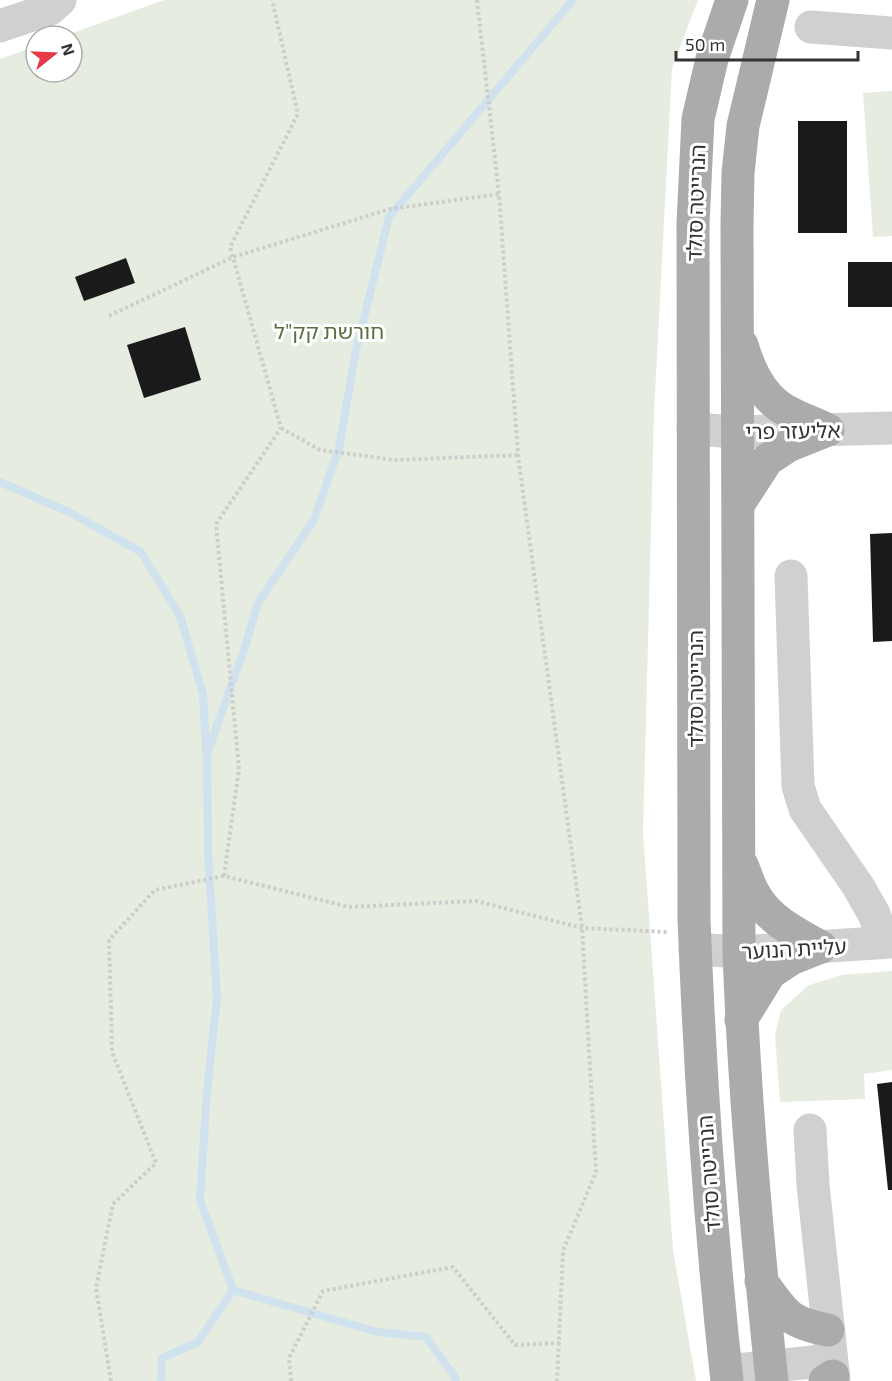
<svg xmlns="http://www.w3.org/2000/svg" width="892" height="1381" viewBox="0 0 892 1381" font-family="'Exo 2','Noto Sans Hebrew',sans-serif">
	<rect width="100%" height="100%" fill="#fff"/>
	<path fill="#e6ecdf" d="M164,0H698L672,68L654,413L643,832L673,1250L696,1381H0V59L36,46V72H72V36H64Z
		M892,91V236L873,237L863,93Z
		M892,971V1070L864,1074L865,1099L780,1102L775,1035L781,1010L809,985L842,975Z"/>
	<g fill="none" stroke-linecap="round" stroke-linejoin="round">
		<path stroke="#cfe2ee" stroke-width="8" d="M0,482L71,513L141,552L180,616L203,694L206,750
			M233,1290L200,1200L207,1091L217,999L208,851L207,754L245,647L258,603L314,520L339,448L356,350L389,217L573,0
			M161,1381L162,1358L198,1342L233,1290L377,1332L426,1337L453,1374L456,1381"/>
	</g>
	<path fill="#1a1a1a" d="M798,121H847V233H798Z
		M126,258L135,283L84,301L75,277Z
		M848,262H892V307H848Z
		M185,327L201,380L144,398L127,345Z
		M892,533V641L873,642L870,534Z
		M892,1082V1190H888L877,1084Z"/>
	<g fill="none" stroke-linecap="round" stroke-linejoin="round">
		<path stroke="#cdcdcd" stroke-width="4" stroke-dasharray="3 3" stroke-linecap="butt" d="M477,0L499,194L518,455L582,928L596,1172L563,1251L557,1381
			M109,316L233,257L390,209L499,194
			M281,428L320,450L395,460L518,455
			M224,876L239,769L216,524L281,428L230,247L298,114L272,0
			M111,1381L96,1288L113,1204L156,1163L112,1052L109,940L155,890L224,876L349,907L476,901L582,928L668,932
			M291,1381L289,1358L323,1291L453,1267L515,1345L560,1343"/>
		<path stroke="#d0d0d0" stroke-width="33" d="M0,26L50,9L60,0
			M811,27L892,33
			M693,429L737,432L892,428
			M791,576L798,786L805,809L858,886L874,914L884,942
			M695,949L739,952L892,942
			M810,1130L813,1185L834,1381
			M726,1371L831,1360"/>
		<path stroke="#ababab" stroke-width="33" d="M742,345C749,369 762,397 785,410C799,418 814,423 828,430
			M738,505L767,460L788,446L828,430
			M742,865C746,874 749,886 755,895C769,920 796,933 821,947
			M741,1020L770,973L791,959L821,947
			M761,1281C785,1313 786,1322 828,1330
			M727,1381C710,1228 700,1074 694,919L693,224L698,119L712,59L732,0
			M772,1381C757,1238 744,1095 739,952L737,225L738,173L743,126L773,0
			M825,1381L833,1376"/>
	</g>
	<g text-anchor="middle" dominant-baseline="central" stroke-width="6" stroke-linejoin="round" paint-order="stroke">
		<g font-size="21" fill="#333" stroke="#fff">
			<text transform="translate(695 203) rotate(-88)">הנרייטה סולד</text>
			<text transform="translate(793 430) rotate(-1)">אליעזר פרי</text>
			<text transform="translate(694 689) rotate(-90)">הנרייטה סולד</text>
			<text transform="translate(794 948) rotate(-3)">עליית הנוער</text>
			<text transform="translate(708 1174) rotate(-94)">הנרייטה סולד</text>
		</g>
		<g font-size="21" fill="#56703f" stroke="#fff">
			<text x="329" y="330">חורשת קק"ל</text>
		</g>
	</g>
	<g transform="translate(54 54) rotate(72)"><circle r="28" fill="#ffffff" stroke="#adadad" stroke-width="1.5"/>
	<path d="M0-4.5L10 22L0 15L-10 22Z" fill="#e63946"/>
	<text y="-9" font-size="16" font-weight="bold" text-anchor="middle" fill="#333333">N</text>
	</g>
	<path d="M676 51v9h182v-9" fill="none" stroke="#333333" stroke-width="3"/>
	<text x="685" y="51" font-size="18" fill="#333333" stroke="#ffffff" stroke-width="4.5" paint-order="stroke">50 m</text>
</svg>
